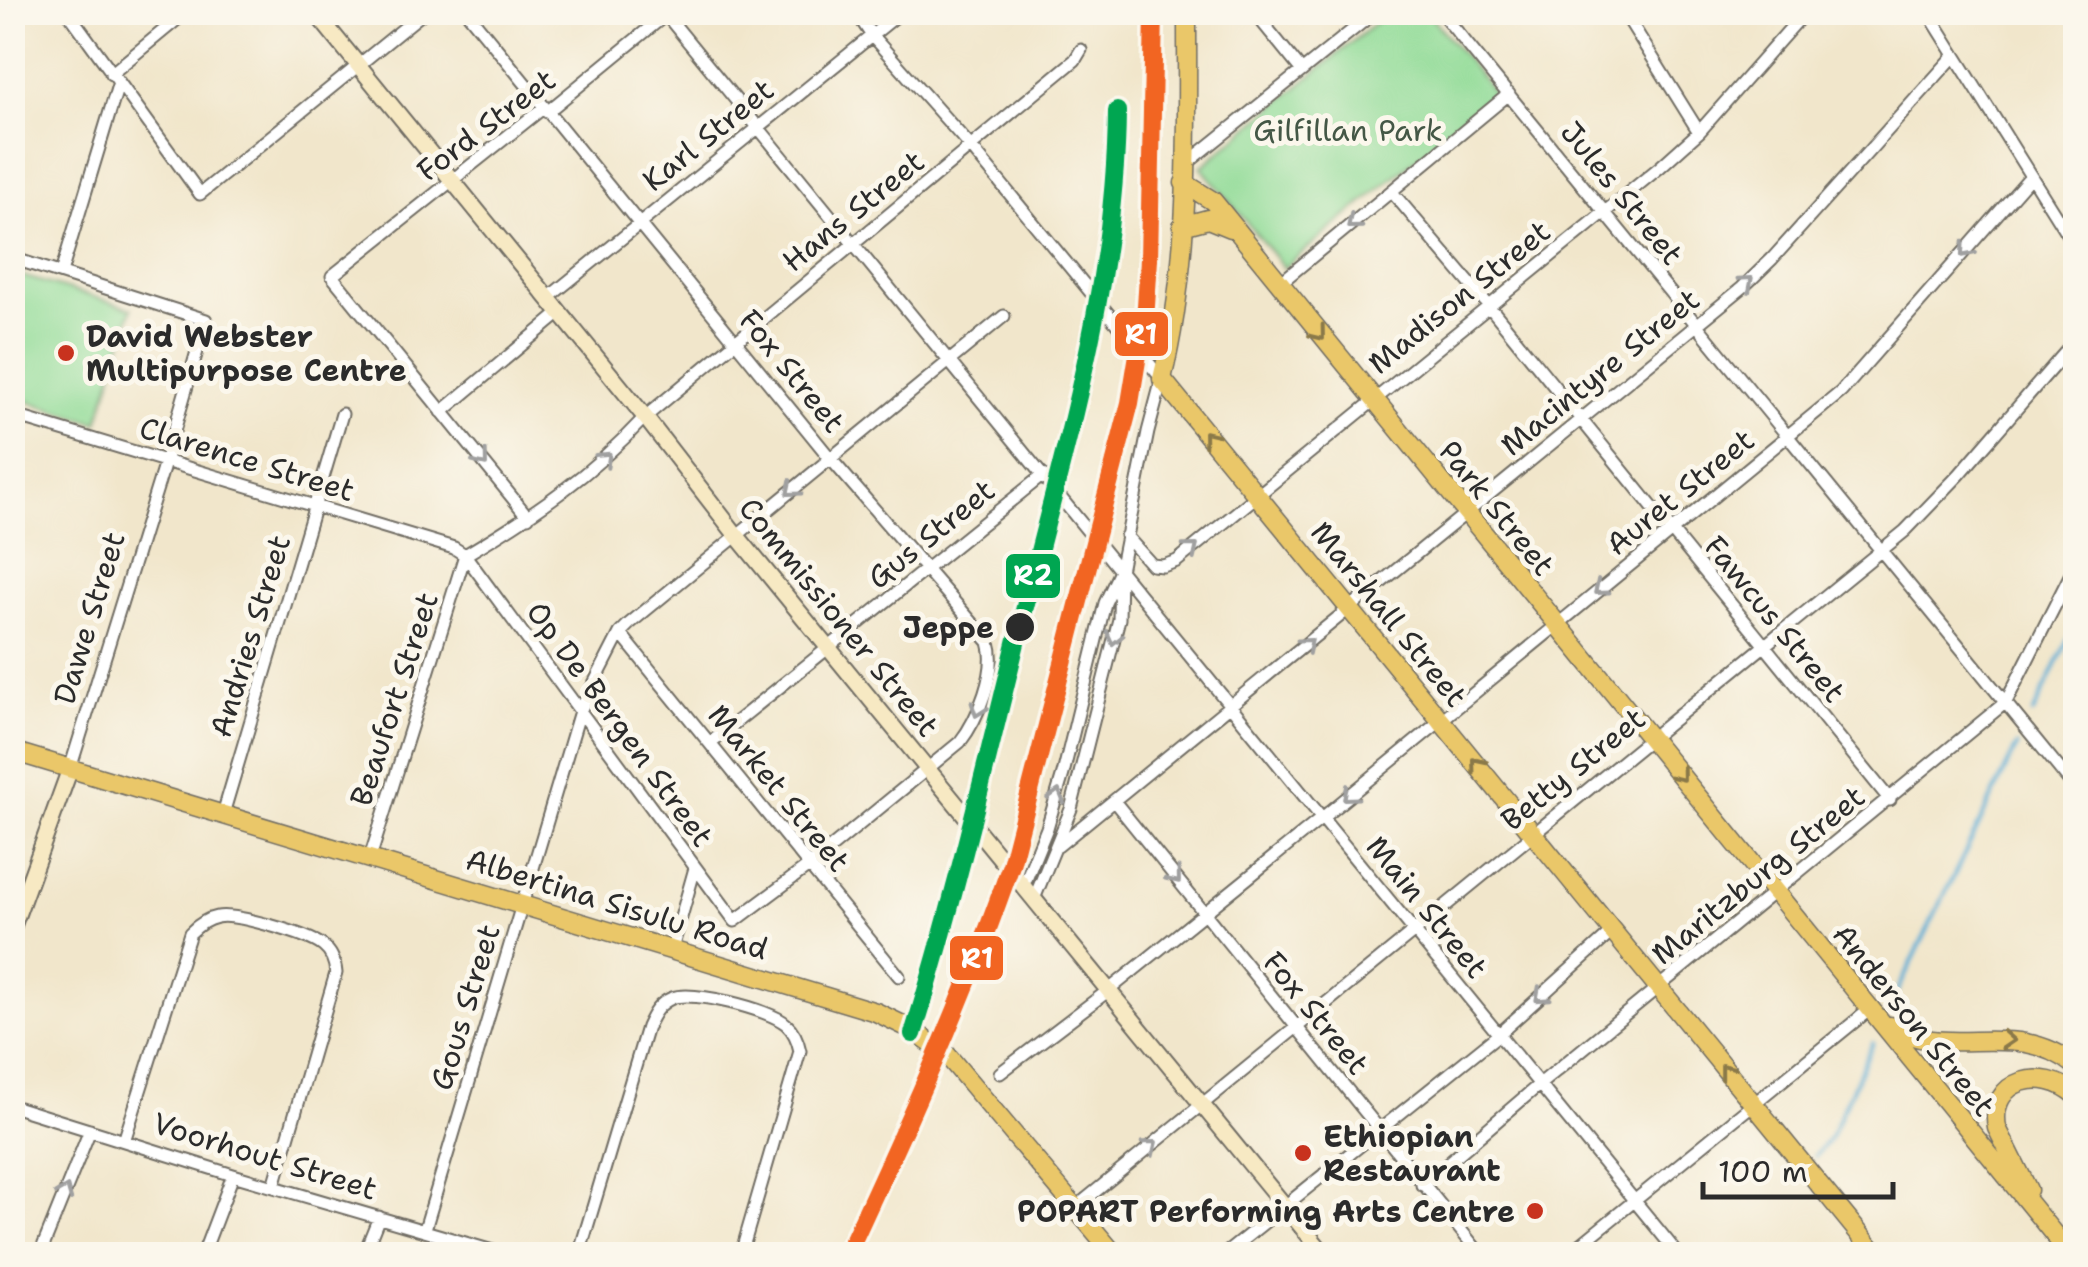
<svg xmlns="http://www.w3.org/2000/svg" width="2088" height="1267" viewBox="0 0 2088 1267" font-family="'Shantell Sans',sans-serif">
	<rect width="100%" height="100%" fill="#fbf7ec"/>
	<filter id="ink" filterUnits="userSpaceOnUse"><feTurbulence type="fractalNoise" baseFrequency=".01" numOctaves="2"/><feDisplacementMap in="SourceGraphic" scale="20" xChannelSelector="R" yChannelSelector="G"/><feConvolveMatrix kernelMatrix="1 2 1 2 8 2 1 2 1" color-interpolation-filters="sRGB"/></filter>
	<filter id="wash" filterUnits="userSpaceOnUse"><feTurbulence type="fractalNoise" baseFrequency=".0048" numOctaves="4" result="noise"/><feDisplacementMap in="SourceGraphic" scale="40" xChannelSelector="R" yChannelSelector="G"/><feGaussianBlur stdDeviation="2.25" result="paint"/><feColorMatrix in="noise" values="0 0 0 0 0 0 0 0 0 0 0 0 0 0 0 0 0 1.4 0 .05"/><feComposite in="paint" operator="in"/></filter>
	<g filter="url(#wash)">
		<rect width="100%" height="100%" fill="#f1e6cb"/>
		<path fill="#91db97" stroke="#5e8361" stroke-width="2.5" d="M1387,13H1428L1495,94L1284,268L1201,167Z
			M12,273L132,308L98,423L13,397Z"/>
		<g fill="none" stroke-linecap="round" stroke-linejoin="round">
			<path stroke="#59add5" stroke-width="4" d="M2033,714L2076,623
				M1888,1011L2017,746
				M1815,1156L1830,1138L1873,1043"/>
		</g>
	</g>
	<g filter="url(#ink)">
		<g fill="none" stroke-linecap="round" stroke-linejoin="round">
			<defs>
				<path id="street" d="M68,12L200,194L424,12
					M664,12L1678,1254
					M856,12L872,36L971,147L1162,379L1148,432L1120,571
					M1254,12L1302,71
					M1441,12L2076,789
					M1624,12L1699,132
					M1928,12L2076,248
					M111,74L186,12
					M1185,165L1375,12
					M1392,192L1489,306L1890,800
					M12,258L206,320L166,459L70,769
					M61,273L118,85
					M1279,284L1509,94
					M548,298L901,12
					M442,412L560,313
					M12,415L454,548L465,555L735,921L810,865L960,742C978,719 998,670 989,642L830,458L467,12
					M12,431L17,416
					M528,517L332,276L543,108L547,112L669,12
					M1126,536L1152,565L1163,566L1177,561L1660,167L1699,132L1805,12
					M465,555C534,514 590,476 645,417L1075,60L1081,50
					M620,633L899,976
					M710,743L1043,475
					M1114,801L1480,1254
					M223,814L342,414
					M1058,846L1742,288L1772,259L1955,55
					M370,858L465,555
					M1023,887L1047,828L1063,774L1105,603L1120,571L1119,619L1071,809L1034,899
					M672,949L695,868
					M1000,1073L1109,990L1322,818L1841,392L2030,177
					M12,1106L233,1175L503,1254
					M125,1138L190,933C198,925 206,919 217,917C235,913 307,934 323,946C332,953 335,962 336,973L274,1186
					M1422,1185L1540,1084L2006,702L2076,564
					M1075,1208L1905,531L1959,475L2076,340
					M425,1229L580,711L620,633L629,624L1004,316
					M40,1254L90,1130
					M203,1254L233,1175
					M364,1254L379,1217
					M579,1254L647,1027C653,1014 658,1004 672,998C692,990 769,1009 786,1024C794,1031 798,1041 800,1051L741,1254
					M1225,1254L1499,1034L1614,930
					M1569,1254L1869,1010"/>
				<path id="secondary" d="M315,12L645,417L737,536L1324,1254
					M12,929L70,769"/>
				<path id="primary" d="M1187,12C1187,133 1191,261 1162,379L1876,1254
					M1184,183L1213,201L2070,1254
					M1182,226L1208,219L1230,228
					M12,751L876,1012L911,1029L947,1055L1114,1254
					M1890,1026C1949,1062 2015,1016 2076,1066
					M2028,1190L1997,1128C1988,1078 2044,1066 2076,1095"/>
			</defs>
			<use href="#street" stroke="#706c63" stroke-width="15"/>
			<use href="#secondary" stroke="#706c63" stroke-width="19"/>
			<use href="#primary" stroke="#706c63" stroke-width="21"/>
			<use href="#street" stroke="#fff" stroke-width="11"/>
			<use href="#secondary" stroke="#f7e9c3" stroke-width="15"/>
			<use href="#primary" stroke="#eac769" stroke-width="18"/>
			<defs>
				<path id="rail-1" d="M847,1254C906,1127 965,998 1011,865L1130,403L1146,306L1149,259L1154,12"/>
				<path id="rail-2" d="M913,1034C958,890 991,741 1028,595C1068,435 1116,277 1117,111"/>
			</defs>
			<use href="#rail-1" stroke="#fbf7ec" stroke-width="25"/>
			<use href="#rail-2" stroke="#fbf7ec" stroke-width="25"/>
			<use href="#rail-1" stroke="#f26522" stroke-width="18"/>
			<use href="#rail-2" stroke="#00a651" stroke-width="18"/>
		</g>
		<defs><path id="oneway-chevron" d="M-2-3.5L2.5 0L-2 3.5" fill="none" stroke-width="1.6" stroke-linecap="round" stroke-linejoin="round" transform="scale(2.5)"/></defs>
		<g stroke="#a0a0a0">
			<use href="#oneway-chevron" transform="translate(1353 223) rotate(141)"/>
			<use href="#oneway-chevron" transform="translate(1966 251) rotate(131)"/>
			<use href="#oneway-chevron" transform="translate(1747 282) rotate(-41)"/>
			<use href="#oneway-chevron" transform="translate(605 458) rotate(-43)"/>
			<use href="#oneway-chevron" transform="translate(482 460) rotate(51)"/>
			<use href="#oneway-chevron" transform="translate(792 490) rotate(140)"/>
			<use href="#oneway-chevron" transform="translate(1192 549) rotate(-39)"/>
			<use href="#oneway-chevron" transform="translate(1600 589) rotate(140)"/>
			<use href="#oneway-chevron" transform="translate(1114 638) rotate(104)"/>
			<use href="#oneway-chevron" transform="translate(1307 644) rotate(-40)"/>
			<use href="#oneway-chevron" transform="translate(978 710) rotate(110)"/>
			<use href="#oneway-chevron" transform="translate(1349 795) rotate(140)"/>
			<use href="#oneway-chevron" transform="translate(1057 796) rotate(-74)"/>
			<use href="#oneway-chevron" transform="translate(1175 877) rotate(51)"/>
			<use href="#oneway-chevron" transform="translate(1541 996) rotate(138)"/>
			<use href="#oneway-chevron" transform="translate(1151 1146) rotate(-39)"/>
			<use href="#oneway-chevron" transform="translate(65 1192) rotate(-68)"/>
		</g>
		<g stroke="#8a794a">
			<use href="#oneway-chevron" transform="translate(1319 334) rotate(51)"/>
			<use href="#oneway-chevron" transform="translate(1209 437) rotate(-129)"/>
			<use href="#oneway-chevron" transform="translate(1477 764) rotate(-130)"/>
			<use href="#oneway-chevron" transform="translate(1680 775) rotate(51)"/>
			<use href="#oneway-chevron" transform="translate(2008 1040) rotate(4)"/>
			<use href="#oneway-chevron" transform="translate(1726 1070) rotate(-128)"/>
		</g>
	</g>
	<g fill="#c8321e" stroke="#fbf7ec" stroke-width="4">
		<circle cx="66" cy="353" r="10"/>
		<circle cx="1303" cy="1153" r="10"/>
		<circle cx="1535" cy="1211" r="10"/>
	</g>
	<circle fill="#2b2b2b" stroke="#fbf7ec" stroke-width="4" cx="1020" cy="627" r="16"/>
	<g text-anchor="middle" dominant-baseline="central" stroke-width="10" stroke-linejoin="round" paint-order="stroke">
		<g font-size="30" fill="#2b2b2b" stroke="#fbf7ec">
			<text transform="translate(486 125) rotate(-37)">Ford Street</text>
			<text transform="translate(708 135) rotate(-39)">Karl Street</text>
			<text transform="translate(1622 193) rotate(51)">Jules Street</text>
			<text transform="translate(853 211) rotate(-39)">Hans Street</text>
			<text transform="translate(1459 297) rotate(-39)">Madison Street</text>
			<text transform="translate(792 371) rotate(51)">Fox Street</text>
			<text transform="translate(1600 372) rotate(-39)">Macintyre Street</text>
			<text transform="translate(247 459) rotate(17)">Clarence Street</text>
			<text transform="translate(1680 492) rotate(-39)">Auret Street</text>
			<text transform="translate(1497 508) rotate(51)">Park Street</text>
			<text transform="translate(931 534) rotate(-39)">Gus Street</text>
			<text transform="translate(1389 614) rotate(51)">Marshall Street</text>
			<text transform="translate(839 617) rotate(51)">Commissioner Street</text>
			<text transform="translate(89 618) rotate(-73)">Dawe Street</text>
			<text transform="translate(1775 619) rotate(51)">Fawcus Street</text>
			<text transform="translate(250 636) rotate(-73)">Andries Street</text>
			<text transform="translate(394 699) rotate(-72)">Beaufort Street</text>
			<text transform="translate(620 724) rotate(54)">Op De Bergen Street</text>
			<text transform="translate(1573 769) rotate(-39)">Betty Street</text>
			<text transform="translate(779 788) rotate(51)">Market Street</text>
			<text transform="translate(1758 875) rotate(-39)">Maritzburg Street</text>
			<text transform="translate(617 904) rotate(17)">Albertina Sisulu Road</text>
			<text transform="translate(1427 907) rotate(51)">Main Street</text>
			<text transform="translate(465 1007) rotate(-73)">Gous Street</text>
			<text transform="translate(1316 1013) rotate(51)">Fox Street</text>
			<text transform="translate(1914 1020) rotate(51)">Anderson Street</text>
			<text transform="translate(265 1156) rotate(17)">Voorhout Street</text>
		</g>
		<g font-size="30" fill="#445746" stroke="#fbf7ec">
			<text x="1348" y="130">Gilfillan Park</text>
		</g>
		<g font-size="30" font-weight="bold" fill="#2b2b2b" stroke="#fbf7ec" text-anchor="start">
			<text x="86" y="336">David Webster<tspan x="86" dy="34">Multipurpose Centre</tspan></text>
			<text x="1323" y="1136">Ethiopian<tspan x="1323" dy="34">Restaurant</tspan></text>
			<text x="1515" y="1211" text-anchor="end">POPART Performing Arts Centre</text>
		</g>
		<g font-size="30" font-weight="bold" fill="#2b2b2b" stroke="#fbf7ec" text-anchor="end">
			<text x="994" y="627">Jeppe</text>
		</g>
	</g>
	<g stroke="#fbf7ec" stroke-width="4">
		<rect x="1113" y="310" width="57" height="48" rx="10" fill="#f26522"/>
		<rect x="1004" y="552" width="58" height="48" rx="10" fill="#00a651"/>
		<rect x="948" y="934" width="57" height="48" rx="10" fill="#f26522"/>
	</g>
	<g font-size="28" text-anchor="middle" font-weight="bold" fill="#fff">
		<text x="1141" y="344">R1</text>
		<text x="1033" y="585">R2</text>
		<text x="977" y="968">R1</text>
	</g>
	<rect width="2088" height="1267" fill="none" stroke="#fbf7ec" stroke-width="50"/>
	<path d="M1703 1182v15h190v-15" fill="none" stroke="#2b2b2b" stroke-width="5"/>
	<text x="1718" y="1182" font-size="30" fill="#2b2b2b" stroke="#fbf7ec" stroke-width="8" paint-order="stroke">100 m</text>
</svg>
